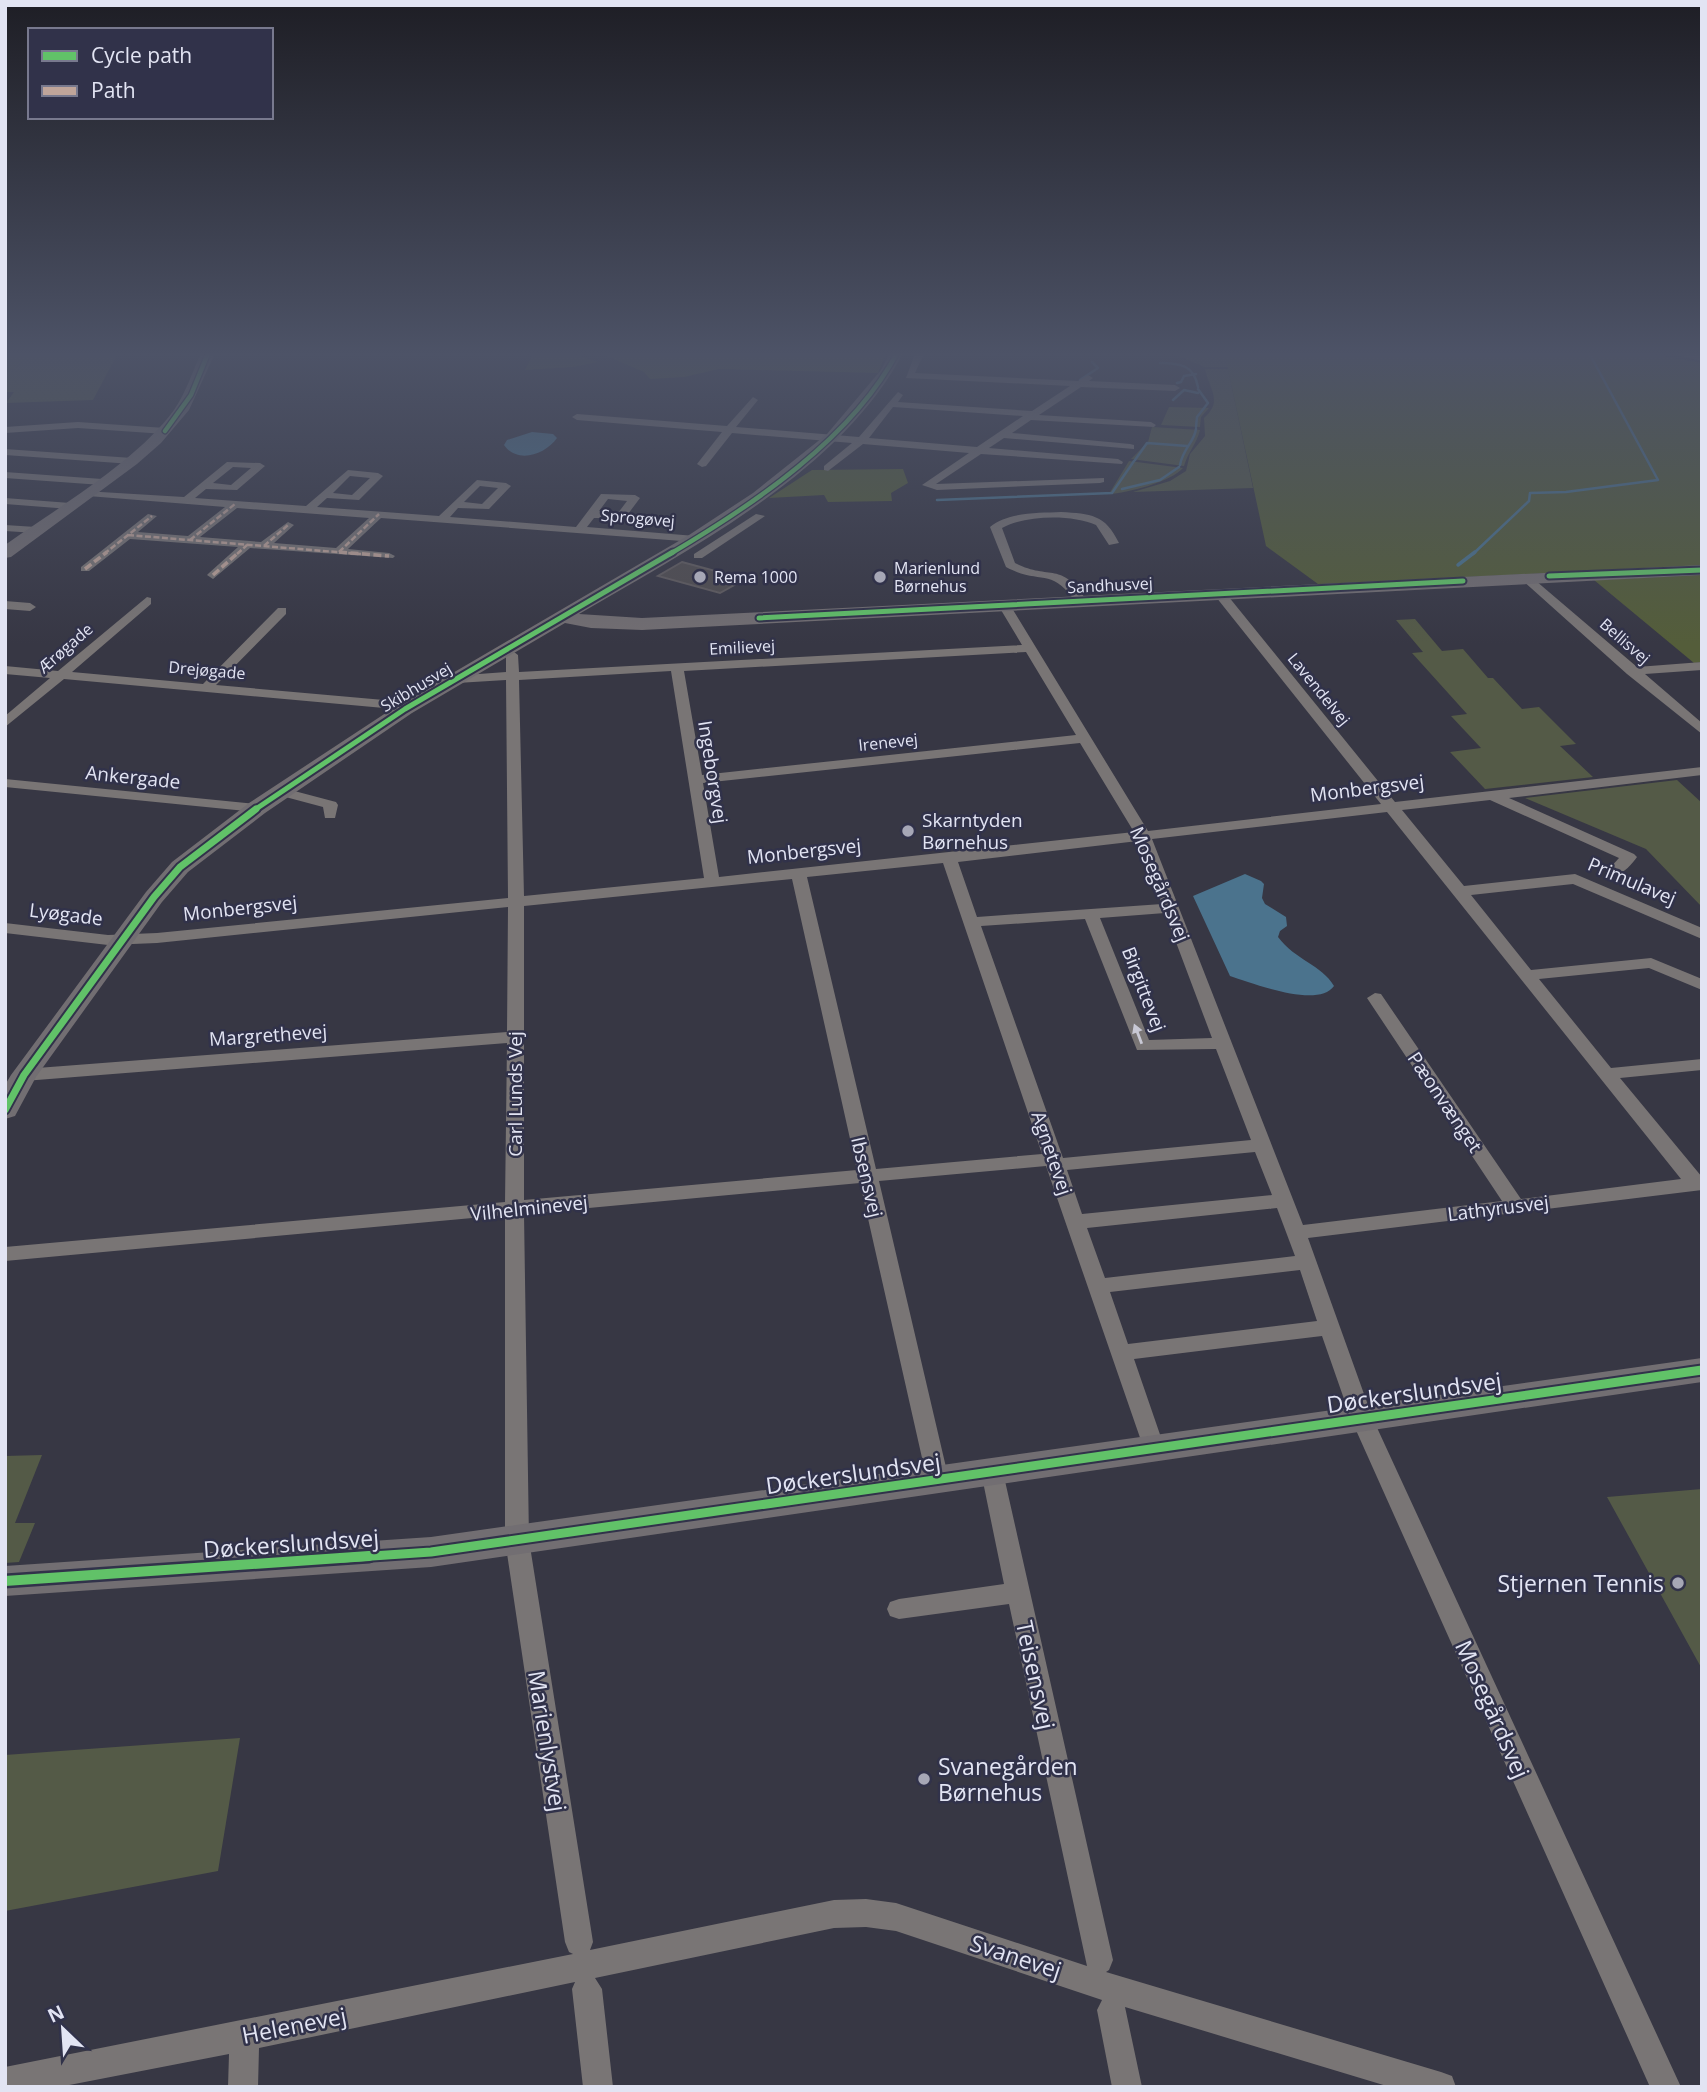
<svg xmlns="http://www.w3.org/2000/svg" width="1707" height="2092" viewBox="0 0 1707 2092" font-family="'Open Sans',sans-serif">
	<rect width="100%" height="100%" fill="#373744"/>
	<path fill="#545a47" d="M66,351H119L93,400L6,403L14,392H5V371L14,369L25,360L63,359Z
		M1166,351H1224L1228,367H1205Z
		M1205,369H1228L1253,488L1133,492L1170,481L1186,471L1190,454L1205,436L1204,418C1223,401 1210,391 1205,369Z
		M1169,407L1209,408L1201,417L1200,427L1161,425Z
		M1152,427L1200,430C1197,443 1188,452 1184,466L1131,459L1148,442Z
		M1129,461L1183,468C1171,482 1127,493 1109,494Z
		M1415,619L1442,651L1463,649L1488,678H1493L1522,709L1539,707L1576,744L1560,746L1593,777L1485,789L1450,752L1481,748L1451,716L1467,714L1412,653L1423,652L1396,620Z
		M1677,780L1702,803V907L1646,849L1525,798Z
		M42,1455L15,1523H35L19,1562L5,1563V1456Z
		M1702,1489V1669L1607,1497Z
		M240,1738L218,1871L5,1911V1755Z"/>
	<path fill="#545d3a" d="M5,351H66L63,359L25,360L14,369L5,371Z
		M535,351H574L575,355L598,362L573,367L525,370Z
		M595,351H887L878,373L719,369L684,377L650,379L644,372Z
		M1224,351H1634L1702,363V566L1318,584L1266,546Z
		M903,469L908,483L891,493L892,501L828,502L824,495L769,498L812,470Z
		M1702,575V662L1694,663L1594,580Z"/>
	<path fill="#4b738d" d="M532,432L553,434L557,438C545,455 517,464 504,445L507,440Z
		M1245,874L1261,881L1264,884L1262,898L1265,904L1286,917L1287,926L1280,931L1278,937C1295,960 1322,965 1334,986C1318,1009 1252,983 1230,976L1193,896Z"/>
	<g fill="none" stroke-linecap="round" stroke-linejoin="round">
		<path stroke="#4b738d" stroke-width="2.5" d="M1160,363C1180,363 1194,365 1198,387
			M1080,380L1098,368L1092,362
			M1177,383L1181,382L1184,376L1196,374
			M1173,400L1184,390L1198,393
			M1196,427L1197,417L1208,403L1198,389
			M1135,460L1147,443L1187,446
			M1180,465C1183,448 1194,443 1196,429
			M1122,489L1160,480L1179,467
			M937,500L1112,493L1134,461
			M1473,554L1529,501L1530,493L1566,492L1658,480L1588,351"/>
		<path stroke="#4b738d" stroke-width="3.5" d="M1458,565L1475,552"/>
	</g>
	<path fill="#504d50" stroke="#605c5f" stroke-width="2" d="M682,562L745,579L720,593L658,576Z"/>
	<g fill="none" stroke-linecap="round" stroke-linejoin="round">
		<path fill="#797575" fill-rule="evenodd" d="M916,351H925L915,373L1078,381L1088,375L1093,378L1089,381L1175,385L1180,388L1175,391L1081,387L1039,415L1151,422L1156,425L1154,427L1031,420L1012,433L1130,444L1134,445V449L1004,438L989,448L1118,459L1123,462L1122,464L981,454L936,484L1104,478V482L1100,483L937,490L922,485L969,453L863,444L828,471L824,470V466L852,443L732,433L706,466L702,467L697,464L722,432L577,420L572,417L577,414L727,426L753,397L758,400L736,427L859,437L898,392L903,395L898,402L1032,411L1070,386L906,378ZM893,407L1023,416L977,447L869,438Z
			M78,422L165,428L170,431L165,434L78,428L5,433V427Z
			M5,449L132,458L137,461L132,464L5,455Z
			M227,462L260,463L265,466L237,490L206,489L195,498L306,506L348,470L378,473L383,476L359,500L327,498L317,507L439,516L477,480L506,483L511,486L489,509L458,508L450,517L576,527L601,494L635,495L640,498L625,518H594L587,527L695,536L701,539L695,542L381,518L348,549L389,553L395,556L393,558L250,548L213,579L207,575L209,573L238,547L130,539L89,571H81V567L148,514L157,516L138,532L188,536L225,507L88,496L83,493L84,491L184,497ZM233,467L251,468L231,485L213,483ZM350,476L370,478L352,495L333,493ZM480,486L498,488L482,504L464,502ZM608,499L627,501L618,513L599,511ZM237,508L369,518L336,548L274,543L294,525L288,522L261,542L200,537Z
			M5,472L102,479L107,482L102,485L5,478Z
			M5,498L70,503L75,506L70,509L5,504Z
			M1061,512C1091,514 1105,514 1119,543L1109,545L1096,525C1072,514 1025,515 1002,528L1015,563C1050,581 1061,560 1087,601L1081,605L1077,604C1051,565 1041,586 1006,567L990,527C1008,512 1039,513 1061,512Z
			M756,514L765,516L702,558H694V554Z
			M5,525L36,527L42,530L36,533L5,531Z
			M1521,575H1529L1637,667L1702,662V670L1645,674L1702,723V734L1627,674L1521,579Z
			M1220,590L1224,591L1395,802L1702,767V775L1509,798L1634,854L1637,857C1632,864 1624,873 1616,875L1608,870L1619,858L1490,800L1402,810L1464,886L1575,874L1702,928V939L1573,884L1471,895L1531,970L1651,958L1702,979V990L1649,968L1539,979L1611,1068L1702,1059V1070L1620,1078L1702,1177V1190L1308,1238L1373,1419L1681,2087H1650L1351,1419L1322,1336L1134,1359L1165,1449L1162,1455L1154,1458L1146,1455L1046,1166L879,1181L949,1480L946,1486L938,1489L930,1486L927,1480L860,1183L524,1214L529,1540L593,1942L590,1950L834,1900L866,1899L896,1903L1087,1966L1009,1604L899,1619L890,1616L887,1609L890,1602L899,1599L1004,1584L981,1472L984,1466L992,1463L1000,1466L1003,1472L1113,1960L1109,1970L1106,1972L1441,2072L1452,2076L1456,2087H1390L1125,2007L1142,2087H1112L1097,2010L1102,2000L896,1931L866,1927L834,1928L595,1978L602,1989L613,2087H583L572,1989L575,1982L259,2048L258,2087H228L229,2054L59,2087H5V2067L573,1954L569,1952L565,1942L505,1540V1215L5,1261V1247L505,1202L507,1043L24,1081L15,1075L24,1069L507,1032L508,907L157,943L108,945L5,933V923L108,935L157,933L508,898L506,680L457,683L452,682V676L506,672V656L500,650L506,646L518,655L519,672L1022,645L998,605L1004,601L1010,605L1148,831L1381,804L1216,597L1214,594ZM1026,652L1076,735L702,775L684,671ZM671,671L704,878L524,896L519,680ZM1080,743L1134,832L719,877L703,783ZM1387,812L1681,1179L1521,1199L1381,994L1375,993L1367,998L1502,1201L1303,1225L1152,839ZM1138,841L1162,904L977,917L958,862ZM943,863L1042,1154L876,1169L807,877ZM792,879L857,1170L524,1200V906ZM1165,913L1212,1038L1149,1040L1100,918ZM1085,919L1137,1050L1216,1049L1251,1140L1063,1158L981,926ZM1255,1152L1272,1195L1082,1214L1067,1170ZM1277,1208L1295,1256L1105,1278L1087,1228ZM1300,1270L1317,1321L1128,1344L1110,1292Z
			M147,597L151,598V604L72,672L203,684L278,608H286V614L216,685L384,700L412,709L405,713L384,708L64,679L5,727V716L50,678L5,674V666L58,671Z
			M5,601L30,603L36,607L30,611L5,609Z
			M5,779L257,804L264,808L257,812L5,787Z
			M283,788L336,802L338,805L335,818H325L323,807L278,795L276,792Z"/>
		<path fill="#726e72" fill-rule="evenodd" d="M202,351H216L189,410L161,443L137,464L11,557L5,558V545C57,508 137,461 174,410C186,393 193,370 202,351Z
			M891,351H904C843,470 690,549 579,614L642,618L1702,565V575L642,630L591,628L565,623L412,713L265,813L188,872L162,902L36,1077L15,1116L5,1119V1085L11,1075L146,892L172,862L249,803L398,705L689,535L753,493L827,434L881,370Z
			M1660,351L1702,353V361Z
			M1702,1358V1382L431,1567L5,1596V1566L431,1537Z"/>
		<path stroke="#c0a59a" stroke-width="2.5" stroke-dasharray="6 2.5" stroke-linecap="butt" d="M128,535L361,554
			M190,540L235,504
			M264,546L288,525
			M339,552L379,514
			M104,554L152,516
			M237,554L247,545"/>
		<path stroke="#c0a59a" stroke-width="3.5" stroke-dasharray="8 3.5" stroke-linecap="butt" d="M339,552L389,556
			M85,569L107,552
			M213,575L239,552"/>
		<defs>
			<path id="cycleway-far4" d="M165,431L191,395L209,351
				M670,554C753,505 853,438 898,351"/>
			<path id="cycleway-far3" d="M1549,576L1702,570
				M759,618L1463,581
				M253,811L405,709L673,552"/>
			<path id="cycleway-far2" d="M5,1110L24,1075L154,897L180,867L256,809"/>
			<path id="cycleway-far1" d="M343,1558L431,1552L1702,1370"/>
			<path id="cycleway" d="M5,1581L369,1556"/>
		</defs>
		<use href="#cycleway-far4" stroke="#31324a" stroke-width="7"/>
		<use href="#cycleway-far3" stroke="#31324a" stroke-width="9"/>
		<use href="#cycleway-far2" stroke="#31324a" stroke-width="11"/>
		<use href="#cycleway-far1" stroke="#31324a" stroke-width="13"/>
		<use href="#cycleway" stroke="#31324a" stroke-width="15"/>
		<use href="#cycleway-far4" stroke="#61c268" stroke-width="4.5"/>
		<use href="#cycleway-far3" stroke="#61c268" stroke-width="5"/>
		<use href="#cycleway-far2" stroke="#61c268" stroke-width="7"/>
		<use href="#cycleway-far1" stroke="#61c268" stroke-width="9"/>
		<use href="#cycleway" stroke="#61c268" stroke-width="10"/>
	</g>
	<defs><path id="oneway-solid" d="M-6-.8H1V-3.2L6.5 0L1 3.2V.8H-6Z" transform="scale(1.75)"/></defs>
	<use fill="#c8c8d4" href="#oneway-solid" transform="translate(1138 1034) rotate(-111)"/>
	<linearGradient id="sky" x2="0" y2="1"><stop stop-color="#1e1e25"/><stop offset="0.55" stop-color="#4d5367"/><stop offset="1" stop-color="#4d5367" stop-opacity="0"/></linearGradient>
	<rect width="1707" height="644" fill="url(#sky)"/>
	<g fill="#a6a7b6" stroke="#31324a" stroke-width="2.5">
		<circle cx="700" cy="577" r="7"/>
		<circle cx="880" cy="577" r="7"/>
		<circle cx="908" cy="831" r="7"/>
		<circle cx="1678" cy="1583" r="7"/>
		<circle cx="924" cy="1779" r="7"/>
	</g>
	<g text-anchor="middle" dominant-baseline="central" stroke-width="5" stroke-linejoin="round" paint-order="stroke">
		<g font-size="16" fill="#e2e4f3" stroke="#31324a">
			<text transform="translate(638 518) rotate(5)">Sprogøvej</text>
			<text transform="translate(1110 585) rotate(-3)">Sandhusvej</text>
			<text transform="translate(1625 641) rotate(41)">Bellisvej</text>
			<text transform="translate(742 647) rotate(-3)">Emilievej</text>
			<text transform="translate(65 648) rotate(-41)">Ærøgade</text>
			<text transform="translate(207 670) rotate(5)">Drejøgade</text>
			<text transform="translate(416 687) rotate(-31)">Skibhusvej</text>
			<text transform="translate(1319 689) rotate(51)">Lavendelvej</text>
			<text transform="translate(888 742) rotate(-6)">Irenevej</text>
		</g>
		<g font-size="16" fill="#e2e4f3" stroke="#31324a" text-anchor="start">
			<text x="894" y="568">Marienlund<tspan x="894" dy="18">Børnehus</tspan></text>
			<text x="714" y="577">Rema 1000</text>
		</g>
		<g font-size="19" fill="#e2e4f3" stroke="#31324a">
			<text transform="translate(713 772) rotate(81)">Ingeborgvej</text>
			<text transform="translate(133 777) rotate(6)">Ankergade</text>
			<text transform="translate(1367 788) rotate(-7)">Monbergsvej</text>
			<text transform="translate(804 851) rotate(-6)">Monbergsvej</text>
			<text transform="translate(1632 881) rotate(23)">Primulavej</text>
			<text transform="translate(1160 884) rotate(67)">Mosegårdsvej</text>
			<text transform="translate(240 908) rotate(-6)">Monbergsvej</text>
			<text transform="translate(66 914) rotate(7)">Lyøgade</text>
			<text transform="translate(1144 989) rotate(69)">Birgittevej</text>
			<text transform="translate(268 1035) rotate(-4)">Margrethevej</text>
			<text transform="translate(515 1094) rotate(-90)">Carl Lunds Vej</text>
			<text transform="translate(1445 1102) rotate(56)">Pæonvænget</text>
			<text transform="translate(1052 1153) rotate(71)">Agnetevej</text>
			<text transform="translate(867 1177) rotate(77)">Ibsensvej</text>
			<text transform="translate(529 1208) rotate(-6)">Vilhelminevej</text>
			<text transform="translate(1498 1208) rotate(-7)">Lathyrusvej</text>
		</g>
		<g font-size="19" fill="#e2e4f3" stroke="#31324a" text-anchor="start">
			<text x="922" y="820">Skarntyden<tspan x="922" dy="22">Børnehus</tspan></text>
		</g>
		<g font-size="23" fill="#e2e4f3" stroke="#31324a">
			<text transform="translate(1414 1392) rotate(-8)">Døckerslundsvej</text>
			<text transform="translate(853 1473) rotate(-8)">Døckerslundsvej</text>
			<text transform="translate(291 1543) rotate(-4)">Døckerslundsvej</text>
			<text transform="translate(1036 1675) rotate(78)">Teisensvej</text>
			<text transform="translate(1493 1709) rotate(66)">Mosegårdsvej</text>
			<text transform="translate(548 1741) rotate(81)">Marienlystvej</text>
			<text transform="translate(1016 1956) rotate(18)">Svanevej</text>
			<text transform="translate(294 2025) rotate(-11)">Helenevej</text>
		</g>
		<g font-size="23" fill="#e2e4f3" stroke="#31324a" text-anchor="end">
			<text x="1664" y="1583">Stjernen Tennis</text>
			<text x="938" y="1766" text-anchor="start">Svanegården<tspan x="938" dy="26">Børnehus</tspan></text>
		</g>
	</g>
	<rect width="1707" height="2092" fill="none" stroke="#e2e4f3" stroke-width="14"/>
	<rect x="28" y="28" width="245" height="91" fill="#31324a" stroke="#78798e" stroke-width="2"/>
	<rect x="42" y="51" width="35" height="10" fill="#61c268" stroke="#78798e" stroke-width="2"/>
	<text x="91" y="63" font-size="21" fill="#e2e4f3">Cycle path</text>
	<rect x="42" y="86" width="35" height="10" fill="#c0a59a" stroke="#78798e" stroke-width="2"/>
	<text x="91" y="98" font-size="21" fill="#e2e4f3">Path</text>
	<g transform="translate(63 2029) rotate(335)" stroke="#31324a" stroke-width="5" paint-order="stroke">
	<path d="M0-5L12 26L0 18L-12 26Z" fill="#e2e4f3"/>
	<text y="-10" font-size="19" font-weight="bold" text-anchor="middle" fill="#e2e4f3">N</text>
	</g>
</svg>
